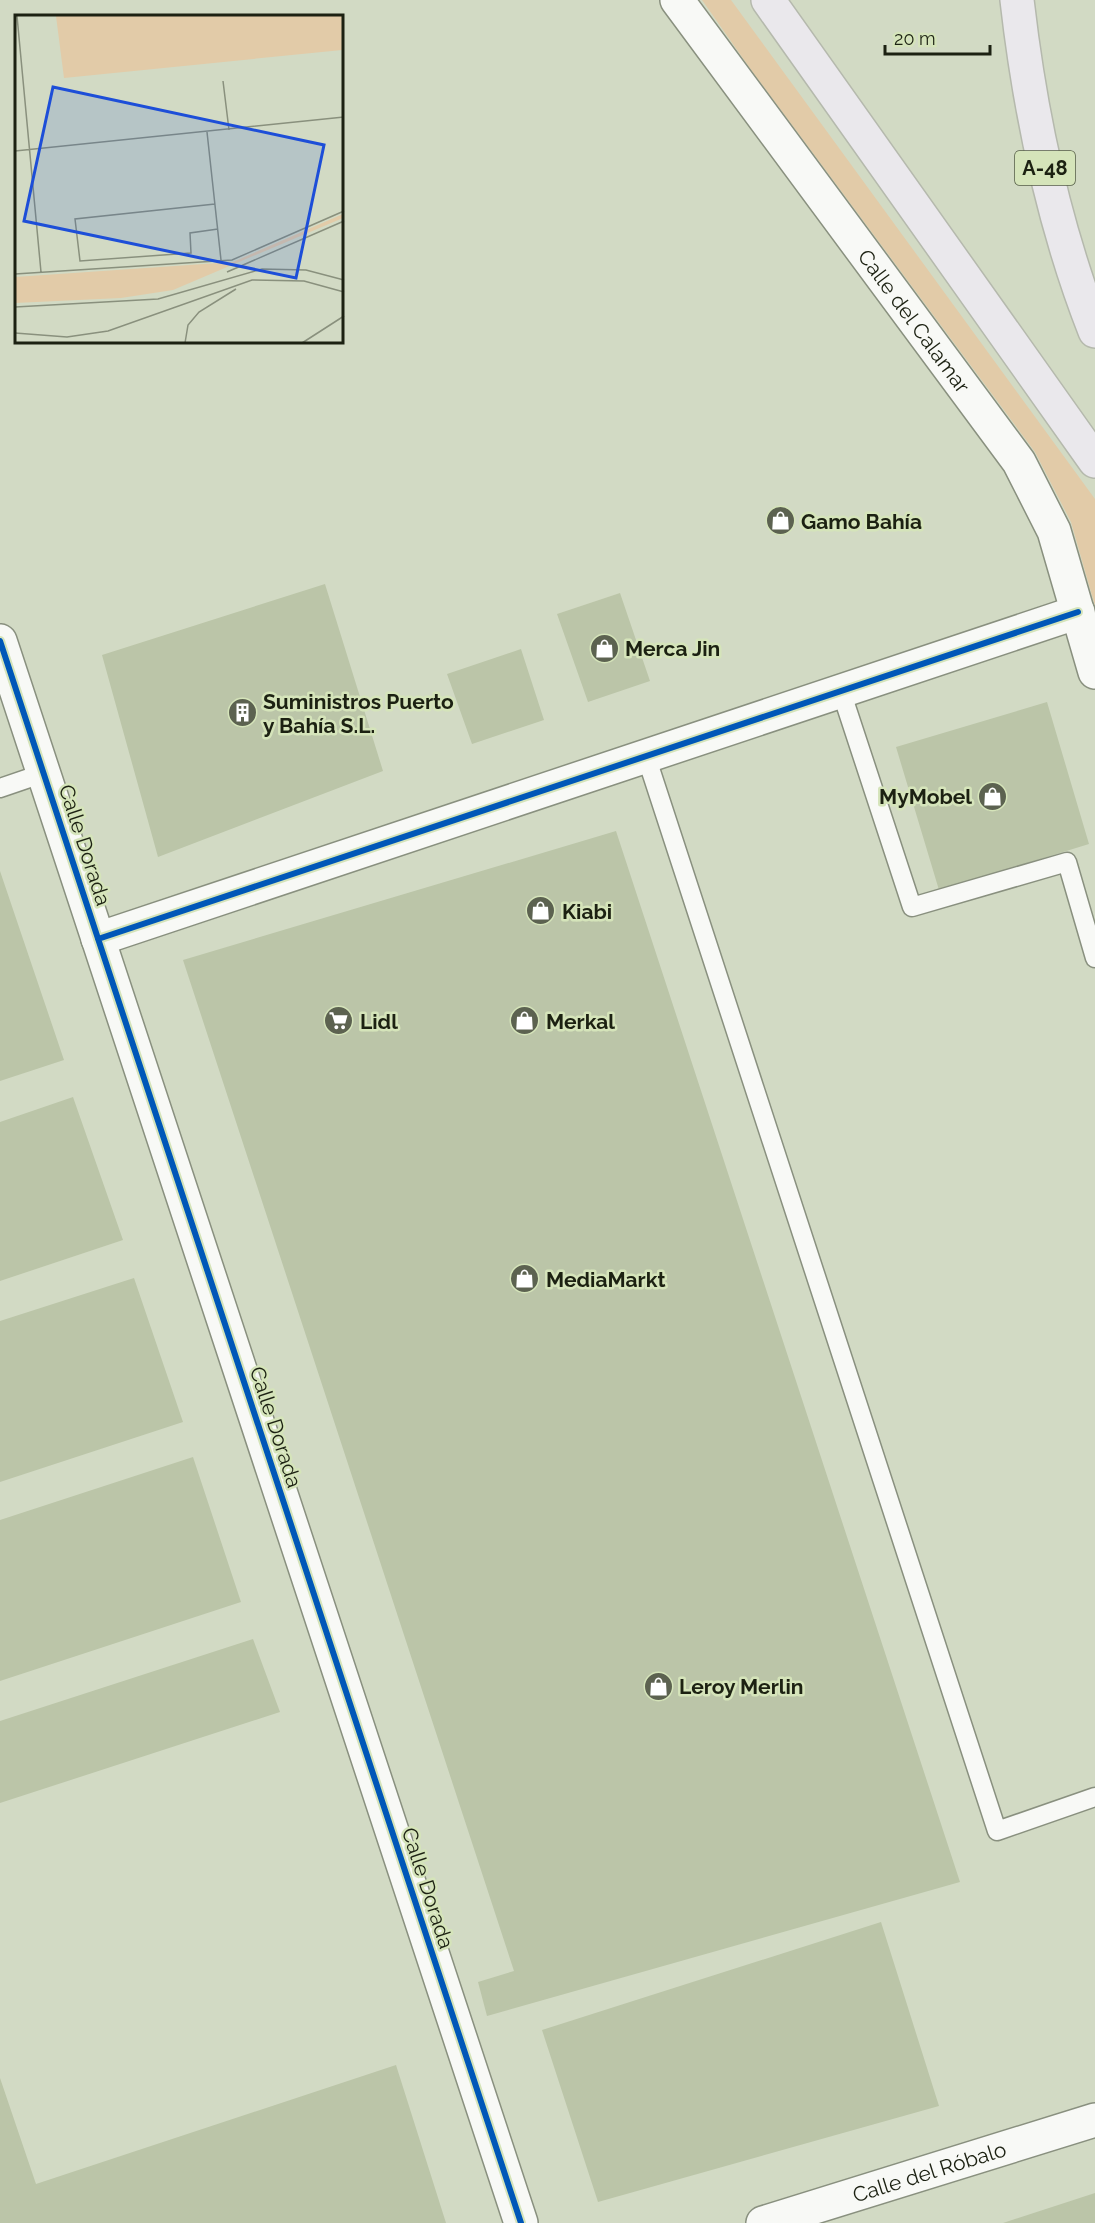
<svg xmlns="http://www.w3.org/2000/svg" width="1095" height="2223" viewBox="0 0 1095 2223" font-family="Raleway,sans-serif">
	<rect width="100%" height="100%" fill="#d2dac4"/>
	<path fill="#e2cba8" d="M702,0H731L1095,499V606L1071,522L1035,452L749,67Z"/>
	<path fill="#bbc5a8" d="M325,584L383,771L158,857L102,655Z
		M620,593L650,681L588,702L557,614Z
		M521,649L544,720L472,744L447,674Z
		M1047,702L1089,844L939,890L896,747Z
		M616,831L960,1882L487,2016L478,1982L514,1971L183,960Z
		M0,871L64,1060L0,1081Z
		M73,1097L123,1240L0,1281V1122Z
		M134,1278L183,1422L0,1482V1321Z
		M193,1457L241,1602L0,1681V1520Z
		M253,1639L280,1712L0,1803V1721Z
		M881,1922L939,2106L598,2202L542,2030Z
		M396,2065L446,2223H0V2078L36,2184Z
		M1095,2193V2223H1003Z"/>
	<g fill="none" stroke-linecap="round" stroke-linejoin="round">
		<defs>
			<path id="service" d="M841,691L912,907L1067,862L1095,958
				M646,756L997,1831L1095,1797
				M0,788L44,773"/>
			<g id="minor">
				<path id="s1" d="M677,0L1019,462L1054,531L1095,672"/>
				<path d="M0,641L521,2223"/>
				<path d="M98,939L1078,612"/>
				<path id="s2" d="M763,2223L1095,2120"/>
			</g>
			<path id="motorway" d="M768,0L1095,461
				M1017,0C1030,114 1053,224 1095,331"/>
		</defs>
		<use href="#service" stroke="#89907f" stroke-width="21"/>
		<use href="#minor" stroke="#89907f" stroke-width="36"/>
		<use href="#motorway" stroke="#b5b9ad" stroke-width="36"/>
		<use href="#service" stroke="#f8f9f6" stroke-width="18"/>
		<use href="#minor" stroke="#f8f9f6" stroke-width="33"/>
		<use href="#motorway" stroke="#eae8ec" stroke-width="33"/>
		<defs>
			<path id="cycleway" d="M0,641L521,2223
				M98,939L1078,612"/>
		</defs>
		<use href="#cycleway" stroke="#d5e4ba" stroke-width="10"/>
		<use href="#cycleway" stroke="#0057b8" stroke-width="6"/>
	</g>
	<defs>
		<symbol id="shop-disc" viewBox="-11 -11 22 22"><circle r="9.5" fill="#5c6250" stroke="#d5e4ba"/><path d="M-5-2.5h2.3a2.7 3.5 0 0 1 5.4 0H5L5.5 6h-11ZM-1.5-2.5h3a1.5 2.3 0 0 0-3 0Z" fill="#fff"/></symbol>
		<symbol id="building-disc" viewBox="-11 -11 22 22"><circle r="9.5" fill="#5c6250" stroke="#d5e4ba"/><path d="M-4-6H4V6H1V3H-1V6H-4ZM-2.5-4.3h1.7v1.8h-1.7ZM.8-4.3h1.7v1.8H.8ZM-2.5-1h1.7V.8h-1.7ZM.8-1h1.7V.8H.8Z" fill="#fff"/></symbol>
		<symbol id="supermarket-disc" viewBox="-11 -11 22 22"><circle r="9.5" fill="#5c6250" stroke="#d5e4ba"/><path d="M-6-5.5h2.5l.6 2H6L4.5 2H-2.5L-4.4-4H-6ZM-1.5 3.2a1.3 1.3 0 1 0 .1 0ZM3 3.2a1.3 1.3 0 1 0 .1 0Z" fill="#fff"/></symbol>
	</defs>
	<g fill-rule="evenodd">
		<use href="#shop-disc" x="764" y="504" width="33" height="33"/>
		<use href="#shop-disc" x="588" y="632" width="33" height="33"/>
		<use href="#building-disc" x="226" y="696" width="33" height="33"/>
		<use href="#shop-disc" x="976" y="780" width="33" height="33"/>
		<use href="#shop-disc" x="524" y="894" width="33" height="33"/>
		<use href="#supermarket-disc" x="322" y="1004" width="33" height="33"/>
		<use href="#shop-disc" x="508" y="1004" width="33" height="33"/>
		<use href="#shop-disc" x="508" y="1262" width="33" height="33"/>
		<use href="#shop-disc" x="642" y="1670" width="33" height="33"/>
	</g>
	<g text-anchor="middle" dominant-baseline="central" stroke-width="5" stroke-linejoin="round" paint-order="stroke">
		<rect fill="#d5e4ba" stroke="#545c44" stroke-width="1.5" x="1015" y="151" width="60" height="34" rx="4.5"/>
		<g font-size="20" font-weight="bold" fill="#1c2112">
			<text x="1045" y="168">A-48</text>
		</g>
		<g font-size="21" fill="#1c2112" stroke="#d5e4ba">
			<text stroke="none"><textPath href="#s1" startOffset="399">Calle del Calamar</textPath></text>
			<text transform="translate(85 845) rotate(72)">Calle Dorada</text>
			<text transform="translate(276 1427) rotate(72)">Calle Dorada</text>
			<text transform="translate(428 1888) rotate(72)">Calle Dorada</text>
			<text stroke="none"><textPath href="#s2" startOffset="174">Calle del Róbalo</textPath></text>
		</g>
		<g font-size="21" font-weight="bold" fill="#1c2112" stroke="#d5e4ba" text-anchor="start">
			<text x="801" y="521">Gamo Bahía</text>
			<text x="625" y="648">Merca Jin</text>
			<text x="263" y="701">Suministros Puerto<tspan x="263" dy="24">y Bahía S.L.</tspan></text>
			<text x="972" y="796" text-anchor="end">MyMobel</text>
			<text x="562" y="911">Kiabi</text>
			<text x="360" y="1021">Lidl</text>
			<text x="546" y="1021">Merkal</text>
			<text x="546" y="1279">MediaMarkt</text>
			<text x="679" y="1686">Leroy Merlin</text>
		</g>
	</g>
	<g transform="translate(15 15)">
		<rect width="328" height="328" fill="#d2dac4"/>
		<path d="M41,1H328L327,35L49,63ZM328,199V203L158,275L106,283L0,288V262L218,247Z" fill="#e2cba8"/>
		<path fill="none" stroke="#89907d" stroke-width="1.5" d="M2,1L26,257M208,66L214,115M192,117L206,245M0,136L329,102M200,189L60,204L65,246L176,238L175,218L203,214M212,257L329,206M0,259L217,245L329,196M0,292L143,284L247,254L291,255L329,265M0,318L52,322L93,316L237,265L289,266L329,277M170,328L173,310L184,297L221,274M287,328L329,301"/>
		<path fill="#1d4ed8" fill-opacity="0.15" stroke="#1d4ed8" stroke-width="3" d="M38,72L309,130L281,263L9,206Z"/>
		<rect width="328" height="328" fill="none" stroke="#1c2112" stroke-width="3"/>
	</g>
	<path d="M885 45v9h105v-9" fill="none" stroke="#1c2112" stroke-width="3"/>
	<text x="894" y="45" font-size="18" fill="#1c2112" stroke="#d5e4ba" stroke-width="4.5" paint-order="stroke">20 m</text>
</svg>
